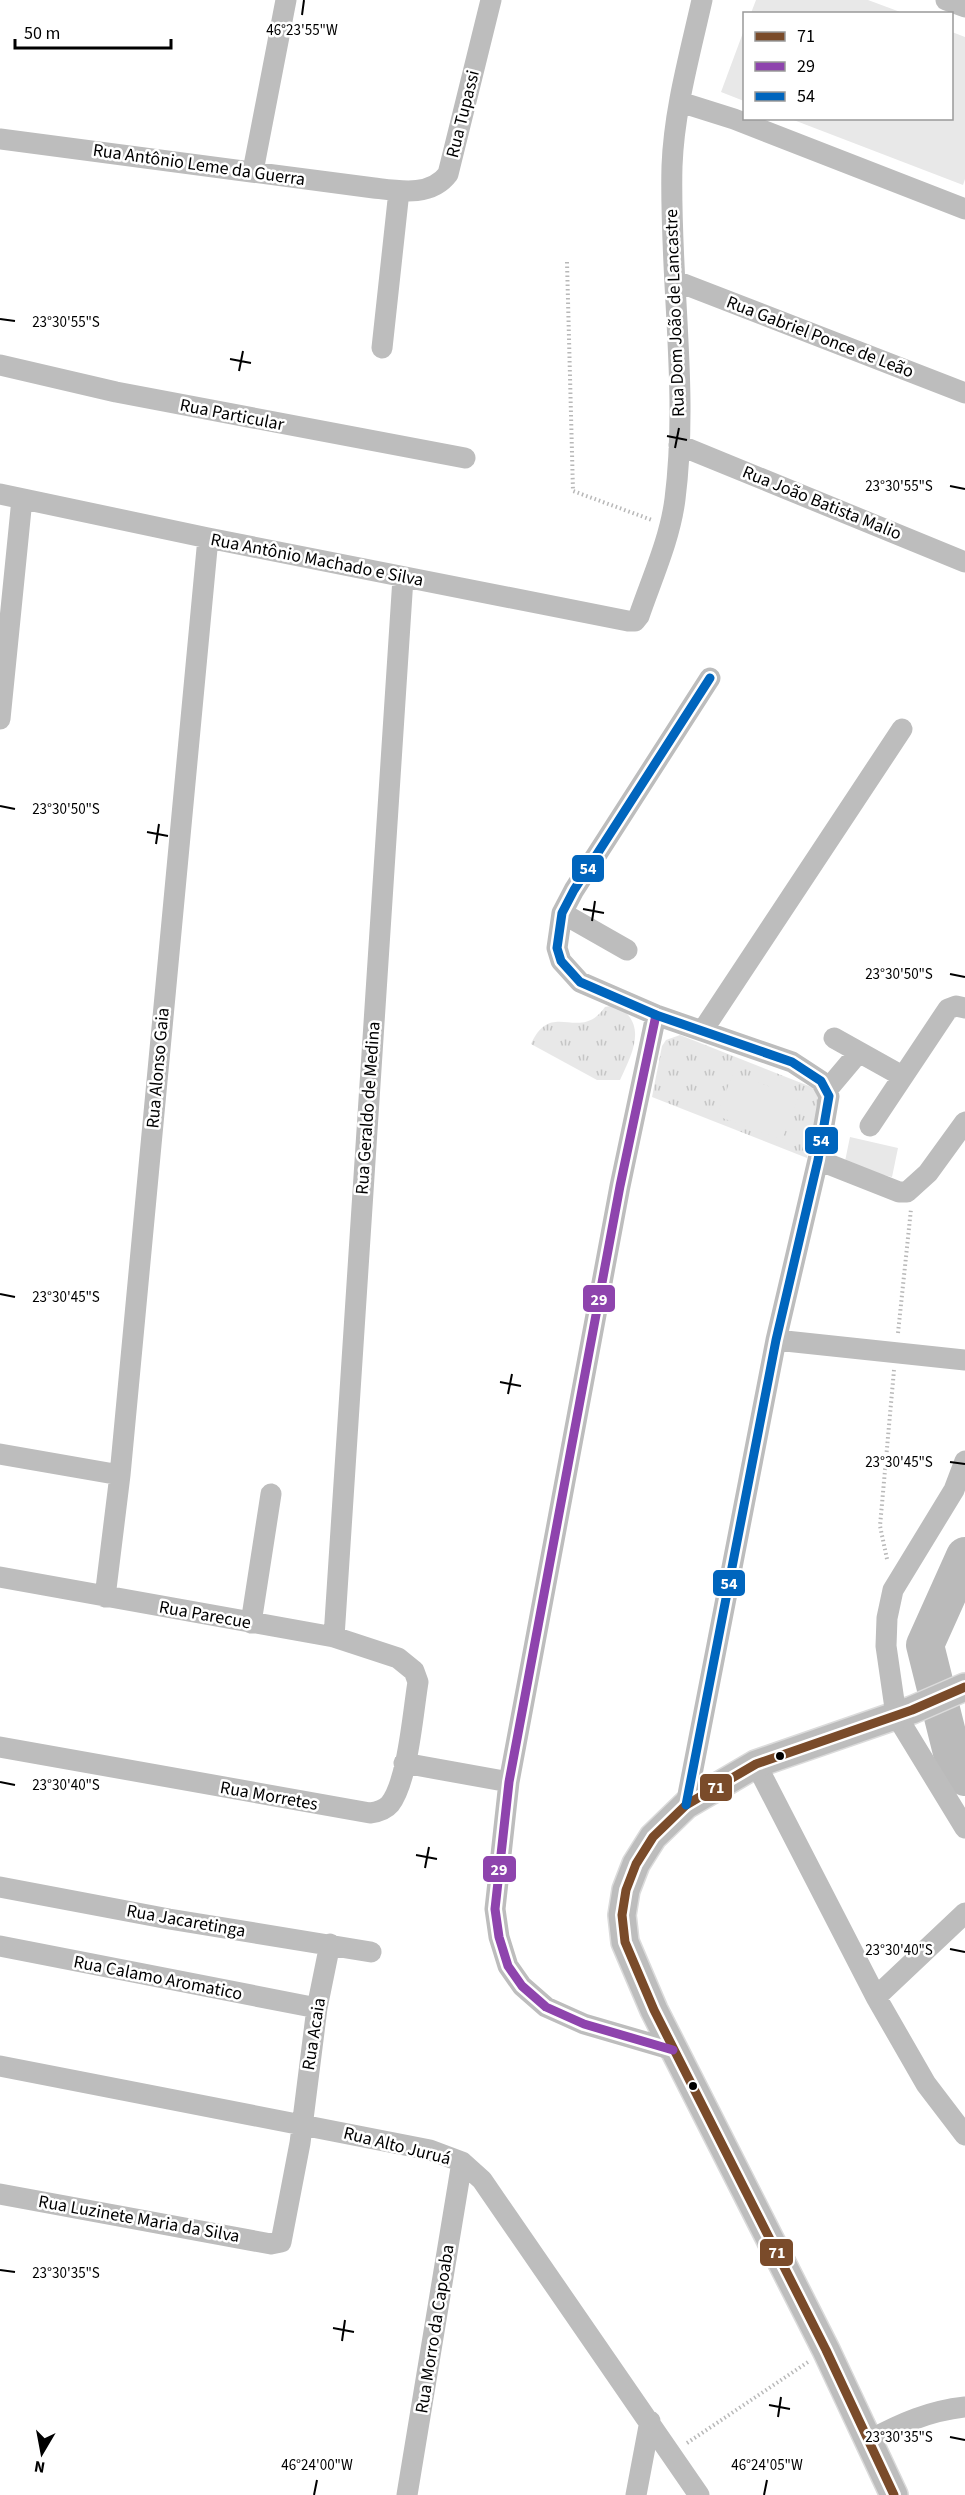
<svg xmlns="http://www.w3.org/2000/svg" width="965" height="2495" viewBox="0 0 965 2495" font-family="'Source Sans 3',sans-serif">
	<defs>
		<pattern id="grass-tufts" width="24" height="20" patternUnits="userSpaceOnUse" patternTransform="scale(1.5)"><rect width="24" height="20" fill="#e8e8e8"/><path d="M3 7l-1-3M5 7V3M7 7l1-3M15 17l-1-3M17 17v-4M19 17l1-3" fill="none" stroke="#c5c5c5"/></pattern>
	</defs>
	<rect width="100%" height="100%" fill="#fff"/>
	<path fill="url(#grass-tufts)" d="M616,1005C648,1024 633,1052 620,1080H597L531,1044C552,998 579,1044 605,1007Z
		M680,1035L814,1088L819,1100L807,1158L652,1097L662,1046L666,1040Z"/>
	<path fill="#e8e8e8" d="M756,0H868L903,13H751Z
		M744,30V101L721,92Z
		M952,32L965,37V179L963,185L791,119L952,118Z
		M733,1073L798,1097L782,1140L717,1116Z
		M850,1137L898,1148L892,1177L844,1166Z"/>
	<g fill="none" stroke-linecap="round" stroke-linejoin="round">
		<path stroke="#bababa" stroke-width="38" d="M965,1556L925,1645L955,1765L965,1777"/>
		<defs>
			<path id="major" d="M894,2495L826,2350L654,2010L625,1942L622,1915L626,1890L636,1864L653,1837L686,1805L756,1764L912,1710L965,1687"/>
		</defs>
		<use href="#major" stroke="#dbdbdb" stroke-width="30"/>
		<path stroke="#b8b8b8" stroke-width="4" stroke-dasharray="1.5 3" stroke-linecap="butt" d="M567,262L573,491L652,520
			M898,1333L911,1209
			M887,1559L880,1526L894,1370
			M687,2443L808,2362"/>
		<path stroke="#bdbdbd" stroke-width="21" d="M946,0L965,7
			M680,102L734,119L965,209
			M0,139L374,188C399,191 431,197 448,174L491,0
			M253,171L286,0
			M676,281L965,393
			M382,348L399,191
			M0,365L116,392L465,458
			M679,445L965,562
			M0,494L208,538L628,621H635L639,616C652,578 670,539 675,499C689,389 669,276 672,166C674,110 690,54 702,0
			M0,719L22,499
			M562,913L627,950
			M656,1015L620,1186L509,1782L495,1909L499,1937L508,1966L522,1986L546,2007L584,2024L673,2050
			M703,1030L902,729
			M834,1038L902,1076
			M827,1090L859,1052
			M870,1126L948,1009L956,1006L965,1008
			M818,1160L899,1192H907L928,1173L965,1122
			M776,1340L965,1360
			M0,1454L120,1475
			M965,1461L954,1490L893,1590L887,1618L886,1646L896,1715L965,1828
			M0,1577L334,1637L398,1658L414,1671L418,1682C413,1712 408,1781 390,1804C385,1810 378,1812 370,1813L0,1747
			M105,1597L120,1475L208,538
			M251,1623L271,1494
			M334,1637L403,578
			M404,1763L509,1782
			M756,1764L876,1997L926,2084L965,2135
			M686,1805L776,1340L818,1160L829,1096L821,1081L792,1062L656,1015L580,982L561,961L557,948L562,913L574,890L710,678
			M0,1887L169,1919L371,1952
			M0,1946L317,2008
			M876,1997L965,1913
			M0,2066L430,2150L462,2162L482,2180L699,2495
			M0,2194L271,2244L281,2242L300,2143L317,2008L330,1944
			M870,2440C902,2423 929,2411 965,2407
			M407,2495L462,2162
			M636,2495L650,2421"/>
		<use href="#major" stroke="#bdbdbd" stroke-width="27"/>
		<defs>
			<path id="bus-1" d="M894,2495L826,2350L654,2010L625,1942L622,1915L626,1890L636,1864L653,1837L686,1805L756,1764L912,1710L965,1687"/>
			<path id="bus-2" d="M656,1015L620,1186L509,1782L495,1909L499,1937L508,1966L522,1986L546,2007L584,2024L673,2050"/>
			<path id="bus-3" d="M686,1805L776,1340L818,1160L829,1096L821,1081L792,1062L656,1015L580,982L561,961L557,948L562,913L574,890L710,678"/>
		</defs>
		<use href="#bus-1" stroke="#fff" stroke-width="14"/>
		<use href="#bus-2" stroke="#fff" stroke-width="14"/>
		<use href="#bus-3" stroke="#fff" stroke-width="14"/>
		<use href="#bus-1" stroke="#7a4b2a" stroke-width="9"/>
		<use href="#bus-2" stroke="#8e44ad" stroke-width="9"/>
		<use href="#bus-3" stroke="#0065bd" stroke-width="9"/>
	</g>
	<path fill="none" stroke="#000" stroke-width="2" d="M302,15L304,0M0,319L15,321M230,359L251,363M239,371L243,351M667,436L687,440M675,448L679,428M950,486L965,489M0,806L15,809M147,832L168,836M156,844L159,824M583,909L604,913M592,921L595,901M950,974L965,977M0,1294L15,1297M500,1382L521,1386M508,1394L512,1374M950,1462L965,1464M0,1782L15,1785M416,1855L437,1859M425,1868L429,1847M950,1949L965,1952M0,2270L15,2272M333,2328L354,2332M342,2341L345,2320M769,2405L790,2409M778,2417L781,2397M950,2437L965,2440M314,2495L317,2480M764,2495L767,2480"/>
	<g fill="#000" stroke="#fff" stroke-width="2">
		<circle cx="780" cy="1756" r="5"/>
		<circle cx="693" cy="2086" r="5"/>
	</g>
	<g text-anchor="middle" dominant-baseline="central" stroke-width="5" stroke-linejoin="round" paint-order="stroke">
		<g font-size="18" fill="#000" stroke="#fff">
			<text transform="translate(463 114) rotate(-76)">Rua Tupassi</text>
			<text transform="translate(199 165) rotate(8)">Rua Antônio Leme da Guerra</text>
			<text transform="translate(675 313) rotate(-92)">Rua Dom João de Lancastre</text>
			<text transform="translate(820 337) rotate(21)">Rua Gabriel Ponce de Leão</text>
			<text transform="translate(232 415) rotate(11)">Rua Particular</text>
			<text transform="translate(822 503) rotate(22)">Rua João Batista Malio</text>
			<text transform="translate(317 560) rotate(11)">Rua Antônio Machado e Silva</text>
			<text transform="translate(158 1068) rotate(-85)">Rua Alonso Gaia</text>
			<text transform="translate(368 1108) rotate(-86)">Rua Geraldo de Medina</text>
			<text transform="translate(205 1615) rotate(10)">Rua Parecue</text>
			<text transform="translate(269 1796) rotate(10)">Rua Morretes</text>
			<text transform="translate(186 1921) rotate(10)">Rua Jacaretinga</text>
			<text transform="translate(158 1978) rotate(11)">Rua Calamo Aromatico</text>
			<text transform="translate(314 2034) rotate(-81)">Rua Acaia</text>
			<text transform="translate(397 2146) rotate(14)">Rua Alto Juruá</text>
			<text transform="translate(139 2219) rotate(10)">Rua Luzinete Maria da Silva</text>
			<text transform="translate(435 2329) rotate(-81)">Rua Morro da Capoaba</text>
		</g>
	</g>
	<g font-size="15" text-anchor="middle" fill="#000" stroke="#fff" stroke-width="5" stroke-linejoin="round" paint-order="stroke">
		<text x="302" y="35">46°23'55"W</text>
		<text x="66" y="327">23°30'55"S</text>
		<text x="899" y="491">23°30'55"S</text>
		<text x="66" y="814">23°30'50"S</text>
		<text x="899" y="979">23°30'50"S</text>
		<text x="66" y="1302">23°30'45"S</text>
		<text x="899" y="1467">23°30'45"S</text>
		<text x="66" y="1790">23°30'40"S</text>
		<text x="899" y="1955">23°30'40"S</text>
		<text x="66" y="2278">23°30'35"S</text>
		<text x="899" y="2442">23°30'35"S</text>
		<text x="317" y="2470">46°24'00"W</text>
		<text x="767" y="2470">46°24'05"W</text>
	</g>
	<g stroke="#fff" stroke-width="2">
		<rect x="571" y="854" width="34" height="29" rx="6" fill="#0065bd"/>
		<rect x="804" y="1126" width="35" height="29" rx="6" fill="#0065bd"/>
		<rect x="582" y="1284" width="34" height="29" rx="6" fill="#8e44ad"/>
		<rect x="712" y="1569" width="34" height="28" rx="6" fill="#0065bd"/>
		<rect x="699" y="1773" width="34" height="29" rx="6" fill="#7a4b2a"/>
		<rect x="482" y="1855" width="35" height="28" rx="6" fill="#8e44ad"/>
		<rect x="759" y="2238" width="35" height="29" rx="6" fill="#7a4b2a"/>
	</g>
	<g font-size="16" text-anchor="middle" font-weight="bold" fill="#fff">
		<text x="588" y="874">54</text>
		<text x="821" y="1146">54</text>
		<text x="599" y="1305">29</text>
		<text x="729" y="1589">54</text>
		<text x="716" y="1793">71</text>
		<text x="499" y="1875">29</text>
		<text x="777" y="2258">71</text>
	</g>
	<rect x="743" y="12" width="210" height="108" fill="#ffffff" stroke="#999999" stroke-width="1.5"/>
	<rect x="755" y="32" width="30" height="9" fill="#7a4b2a" stroke="#999999" stroke-width="1.5"/>
	<text x="797" y="42" font-size="18" fill="#000000">71</text>
	<rect x="755" y="62" width="30" height="9" fill="#8e44ad" stroke="#999999" stroke-width="1.5"/>
	<text x="797" y="72" font-size="18" fill="#000000">29</text>
	<rect x="755" y="92" width="30" height="9" fill="#0065bd" stroke="#999999" stroke-width="1.5"/>
	<text x="797" y="102" font-size="18" fill="#000000">54</text>
	<g transform="translate(42 2453) rotate(190)" stroke="#ffffff" stroke-width="4.5" paint-order="stroke">
	<path d="M0-4.5L10 22L0 15L-10 22Z" fill="#000000"/>
	<text y="-9" font-size="16" font-weight="bold" text-anchor="middle" fill="#000000">N</text>
	</g>
	<path d="M15 39v9h156v-9" fill="none" stroke="#000000" stroke-width="3"/>
	<text x="24" y="39" font-size="18" fill="#000000" stroke="#ffffff" stroke-width="4.5" paint-order="stroke">50 m</text>
</svg>
